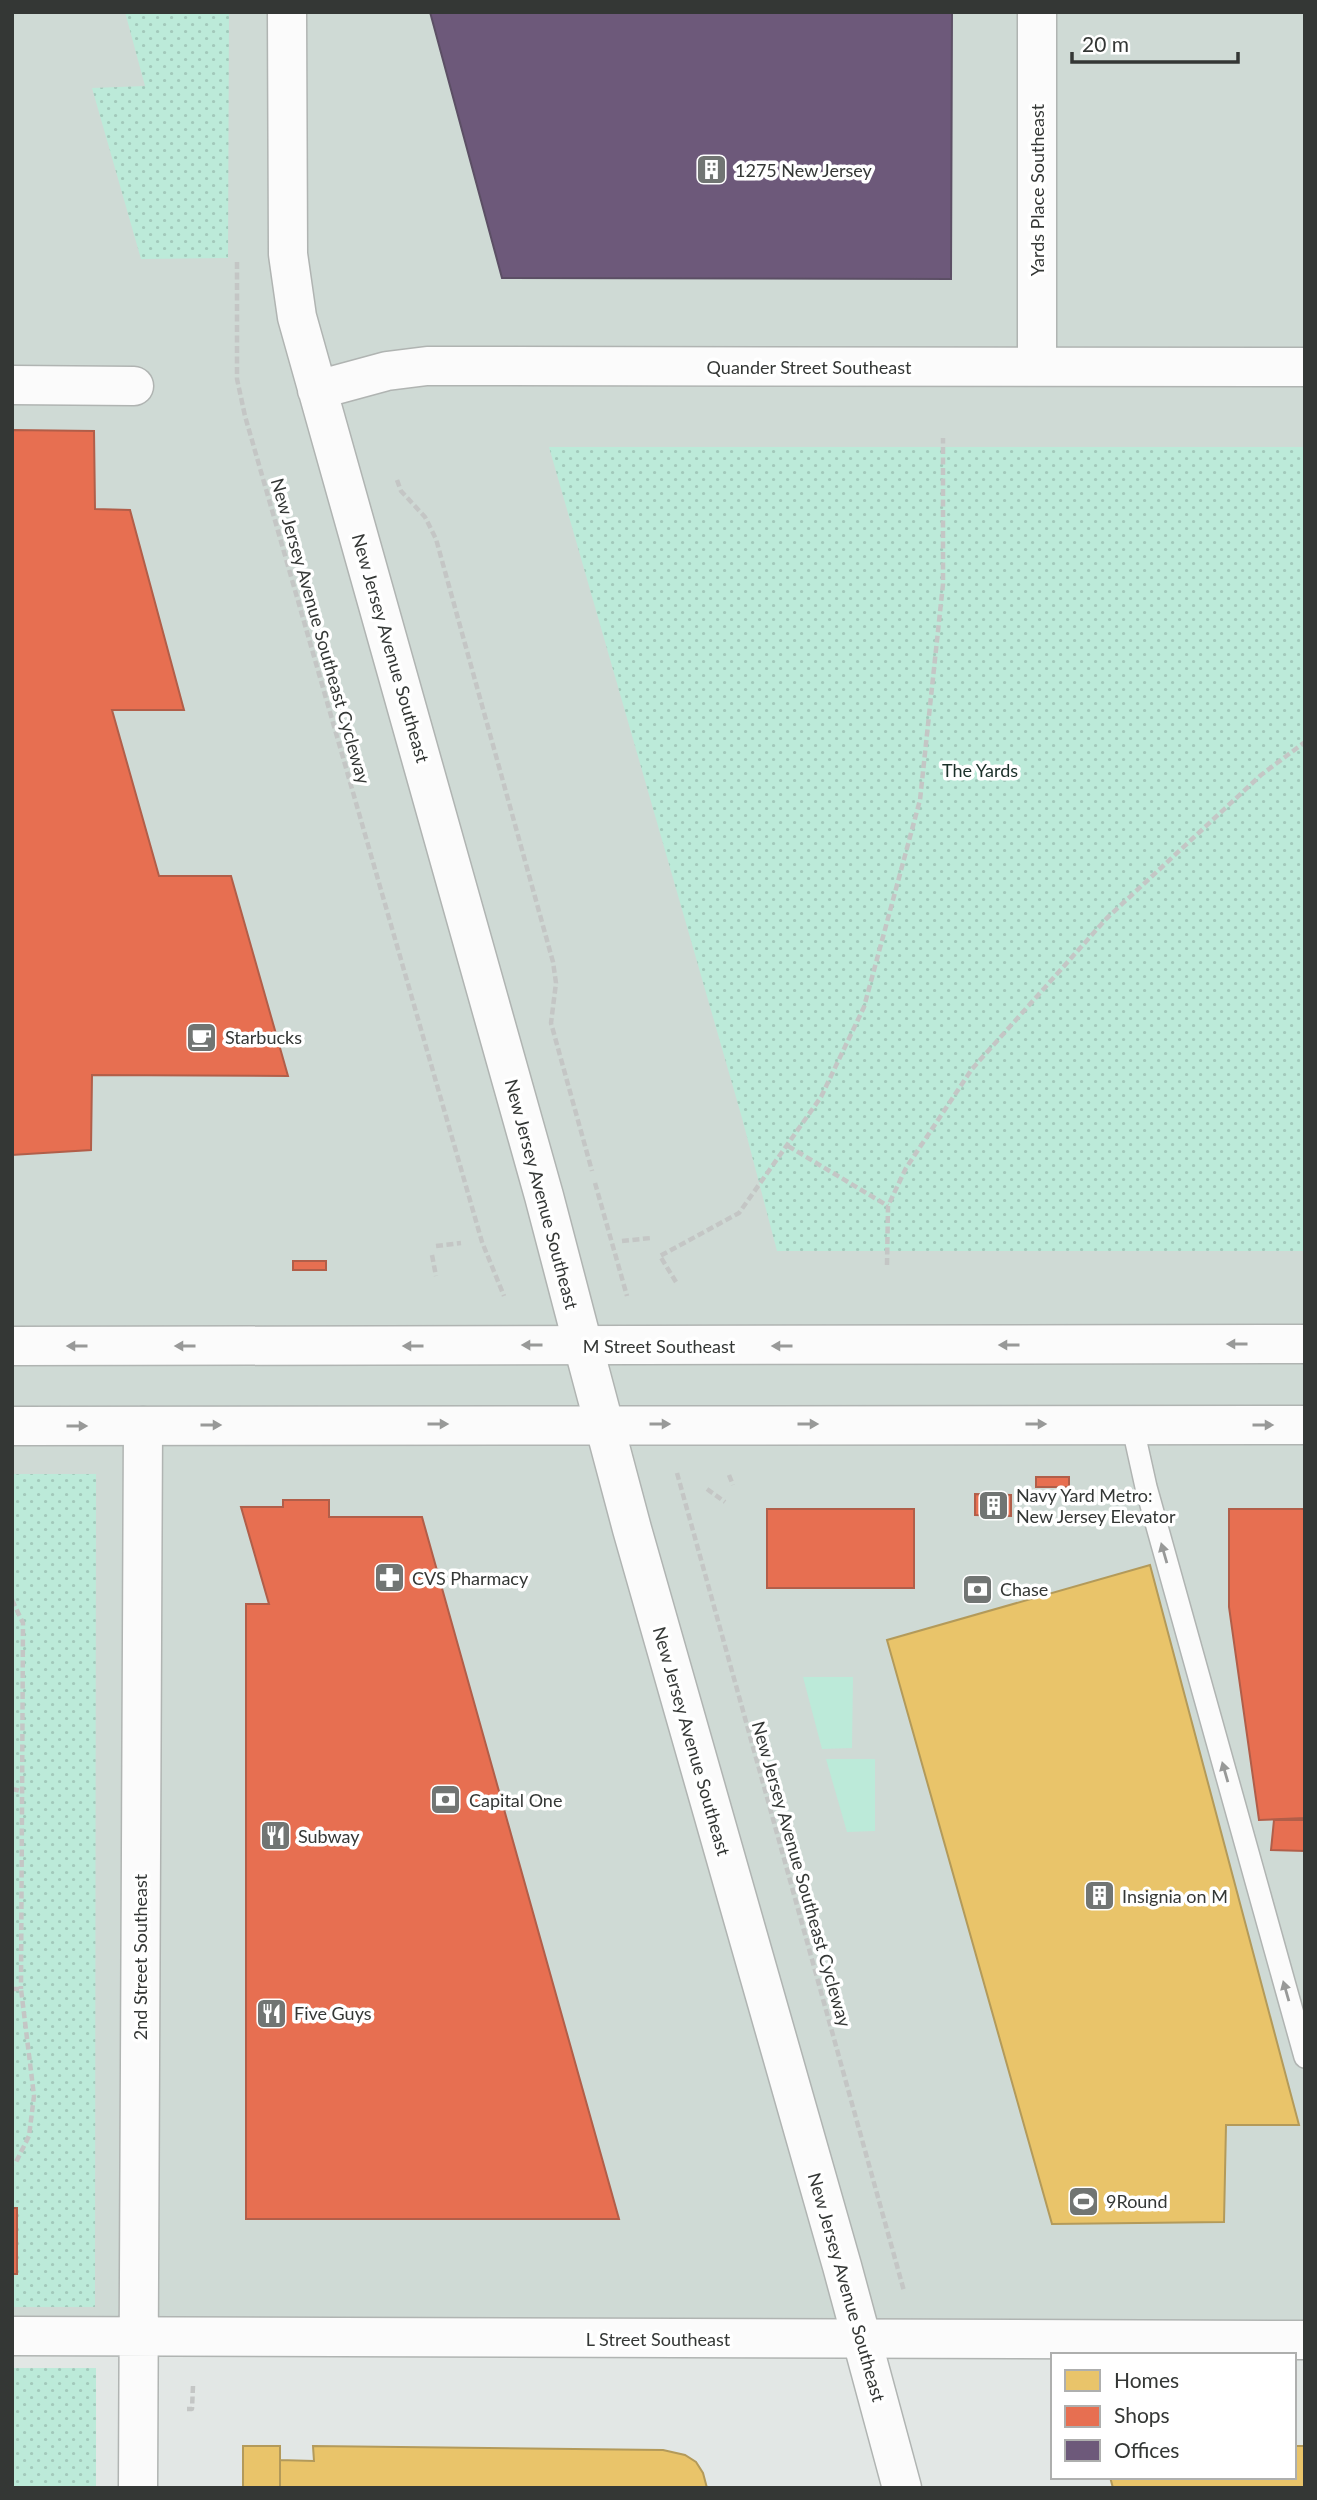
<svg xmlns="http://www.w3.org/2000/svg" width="1317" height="2500" viewBox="0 0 1317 2500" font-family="Lato,sans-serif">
	<defs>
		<pattern id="park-dots" width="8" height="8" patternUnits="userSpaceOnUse" patternTransform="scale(1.75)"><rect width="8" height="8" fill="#bcead9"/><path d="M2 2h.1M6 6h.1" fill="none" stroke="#a2c9bb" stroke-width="1.8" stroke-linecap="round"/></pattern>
	</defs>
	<rect width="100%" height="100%" fill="#e2e7e5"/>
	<path fill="#cfdad5" d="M12,12H1305V2347L12,2333Z"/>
	<path fill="#bcead9" d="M803,1677H853L852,1748L822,1749Z
		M826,1759H875V1831L847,1832Z"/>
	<path fill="url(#park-dots)" d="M125,12H229L228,258L141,259L92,88L145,86Z
		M549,447H1305V1251H777L742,1118Z
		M12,1474H96L95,2307H12Z
		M96,2368V2488H12V2368Z"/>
	<path fill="#e9c46a" stroke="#b39a5a" stroke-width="2" d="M1150,1565L1299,2125H1226L1224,2222L1052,2224L887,1640Z
		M243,2446H280V2488H243Z
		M313,2446L663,2450L685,2455L696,2462L703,2473L707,2488H280V2460L314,2461Z
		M1294,2446H1305V2488H1113L1110,2477H1294Z"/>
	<path fill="#e76f51" stroke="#b15e49" stroke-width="2" d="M12,430L94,431L95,509L130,510L184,710H112L159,876H231L288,1076L92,1075L91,1150L12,1155Z
		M293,1261H326V1270H293Z
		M1036,1477H1069V1487H1036Z
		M975,1494L1011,1495V1516L975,1515Z
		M283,1500H329V1517H422L619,2219H246V1604H269L241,1507H283Z
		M767,1509H914V1588H767Z
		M1229,1509H1305V1818L1259,1820L1229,1607Z
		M1274,1820H1305V1851L1271,1850Z
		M12,2208H17V2274H12Z"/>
	<path fill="#6d597a" stroke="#5c4f65" stroke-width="2" d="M430,12H952L951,279L502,278Z"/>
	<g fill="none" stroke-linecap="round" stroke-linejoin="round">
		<defs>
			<path id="lane" d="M1132,1424L1146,1487L1305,2057"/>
			<path id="street" d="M287,12L288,254L297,317L544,1196L583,1345
				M1037,12V367
				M12,385L134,386
				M317,390L387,371L427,366L1305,367
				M12,2336L1305,2340
				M138,2488L143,1426"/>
			<path id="secondary" d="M583,1345L632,1529L842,2266L902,2488"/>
			<path id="primary" d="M12,1346L1305,1344
				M12,1426L1305,1425"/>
		</defs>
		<use href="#lane" stroke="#b0b4b2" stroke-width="24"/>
		<use href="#street" stroke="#b0b4b2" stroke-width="41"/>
		<use href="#secondary" stroke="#b0b4b2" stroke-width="41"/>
		<use href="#primary" stroke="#b0b4b2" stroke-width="41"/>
		<path stroke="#c4c6c5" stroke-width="4.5" stroke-dasharray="7 3.5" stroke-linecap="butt" d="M237,262V379L245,416L482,1242L504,1296
			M397,480L401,491L425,517L436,539L553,962L556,983L551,1023L592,1171
			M788,1146L888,1206
			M595,1183L627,1296
			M622,1241L651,1238
			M436,1246L461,1243
			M432,1255L436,1276
			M887,1265L888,1206L906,1168L972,1069L1107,918L1261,775L1305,742
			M676,1282L660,1256L739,1213L821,1097L864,1007L920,800L943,584V438
			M677,1473L904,2291
			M729,1475L733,1485
			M707,1489L725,1502
			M12,1600L23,1623L21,1989
			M12,1789L21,1791
			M12,1989H21L34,2096L29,2136L16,2162L12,2164
			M187,2409H192L193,2386"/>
		<use href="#lane" stroke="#fbfbfb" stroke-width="21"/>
		<use href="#street" stroke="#fbfbfb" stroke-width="38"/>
		<use href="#secondary" stroke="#fbfbfb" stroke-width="38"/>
		<use href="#primary" stroke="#fbfbfb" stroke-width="38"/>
	</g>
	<defs><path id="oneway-solid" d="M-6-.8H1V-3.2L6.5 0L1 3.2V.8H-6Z" transform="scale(1.75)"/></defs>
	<g fill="#989998">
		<use href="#oneway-solid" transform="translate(1237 1344) rotate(180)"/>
		<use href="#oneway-solid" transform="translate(532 1345) rotate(180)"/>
		<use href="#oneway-solid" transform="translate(1009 1345) rotate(180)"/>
		<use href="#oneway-solid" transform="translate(77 1346) rotate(180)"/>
		<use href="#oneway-solid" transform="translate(185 1346) rotate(180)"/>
		<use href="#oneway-solid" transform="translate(413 1346) rotate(180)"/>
		<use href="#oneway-solid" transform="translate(782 1346) rotate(180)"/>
		<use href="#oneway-solid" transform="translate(438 1424)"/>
		<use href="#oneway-solid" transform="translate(660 1424)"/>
		<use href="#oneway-solid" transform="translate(808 1424)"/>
		<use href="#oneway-solid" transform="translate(1036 1424)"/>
		<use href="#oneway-solid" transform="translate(211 1425)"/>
		<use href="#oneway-solid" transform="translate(1263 1425)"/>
		<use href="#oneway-solid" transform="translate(77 1426)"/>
		<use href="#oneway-solid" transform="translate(1164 1553) rotate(-106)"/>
		<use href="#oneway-solid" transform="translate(1225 1772) rotate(-106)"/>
		<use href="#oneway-solid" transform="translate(1286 1991) rotate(-106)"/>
	</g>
	<defs>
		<symbol id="building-square" viewBox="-11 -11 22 22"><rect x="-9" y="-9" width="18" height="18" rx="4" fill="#717573" stroke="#fff"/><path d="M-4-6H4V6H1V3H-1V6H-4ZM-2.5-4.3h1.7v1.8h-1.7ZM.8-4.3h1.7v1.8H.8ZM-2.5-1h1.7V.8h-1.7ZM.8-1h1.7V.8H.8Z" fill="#fff"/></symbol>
		<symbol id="cafe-square" viewBox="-11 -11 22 22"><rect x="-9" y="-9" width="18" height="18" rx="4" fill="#717573" stroke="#fff"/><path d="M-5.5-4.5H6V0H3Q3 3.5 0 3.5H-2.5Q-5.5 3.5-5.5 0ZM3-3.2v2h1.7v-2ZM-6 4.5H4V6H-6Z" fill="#fff"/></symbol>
		<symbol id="pharmacy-square" viewBox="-11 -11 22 22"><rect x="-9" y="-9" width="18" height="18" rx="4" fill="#717573" stroke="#fff"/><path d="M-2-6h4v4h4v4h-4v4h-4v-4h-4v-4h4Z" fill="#fff"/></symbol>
		<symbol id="bank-square" viewBox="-11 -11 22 22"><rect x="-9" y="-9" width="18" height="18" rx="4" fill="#717573" stroke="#fff"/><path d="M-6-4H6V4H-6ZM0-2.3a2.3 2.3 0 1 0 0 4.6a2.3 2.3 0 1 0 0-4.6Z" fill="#fff"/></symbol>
		<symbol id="restaurant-square" viewBox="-11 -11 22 22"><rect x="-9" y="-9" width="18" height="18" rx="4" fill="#717573" stroke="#fff"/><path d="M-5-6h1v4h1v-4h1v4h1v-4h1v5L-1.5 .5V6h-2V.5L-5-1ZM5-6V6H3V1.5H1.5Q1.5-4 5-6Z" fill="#fff"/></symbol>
		<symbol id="stadium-square" viewBox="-11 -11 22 22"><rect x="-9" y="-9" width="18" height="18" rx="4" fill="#717573" stroke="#fff"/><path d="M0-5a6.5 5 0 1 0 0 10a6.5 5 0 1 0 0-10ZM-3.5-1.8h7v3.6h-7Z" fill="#fff"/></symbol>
	</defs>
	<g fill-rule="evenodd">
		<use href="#building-square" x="694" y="152" width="35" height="35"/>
		<use href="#cafe-square" x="184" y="1020" width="35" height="35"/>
		<use href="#building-square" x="976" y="1488" width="35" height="35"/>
		<use href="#pharmacy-square" x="372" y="1560" width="35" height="35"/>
		<use href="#bank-square" x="960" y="1572" width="35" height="35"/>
		<use href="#bank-square" x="428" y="1782" width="35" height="35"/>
		<use href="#restaurant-square" x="258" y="1818" width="35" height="35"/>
		<use href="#building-square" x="1082" y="1878" width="35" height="35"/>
		<use href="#restaurant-square" x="254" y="1996" width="35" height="35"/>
		<use href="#stadium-square" x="1066" y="2184" width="35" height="35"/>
	</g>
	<g text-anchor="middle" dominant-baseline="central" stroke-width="7" stroke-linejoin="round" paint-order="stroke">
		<g font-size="18" fill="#343735" stroke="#fff" text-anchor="start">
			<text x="735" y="170">1275 New Jersey</text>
			<text x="225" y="1037">Starbucks</text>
			<text x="1016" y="1495">Navy Yard Metro:<tspan x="1016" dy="21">New Jersey Elevator</tspan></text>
			<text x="412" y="1578">CVS Pharmacy</text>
			<text x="1000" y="1589">Chase</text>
			<text x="469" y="1800">Capital One</text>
			<text x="298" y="1836">Subway</text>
			<text x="1122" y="1896">Insignia on M</text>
			<text x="294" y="2013">Five Guys</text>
			<text x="1106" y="2201">9Round</text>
		</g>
		<g font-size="18" fill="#343735" stroke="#fff">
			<text transform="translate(1037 190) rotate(-90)">Yards Place Southeast</text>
			<text x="809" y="367">Quander Street Southeast</text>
			<text transform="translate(321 631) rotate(74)">New Jersey Avenue Southeast Cycleway</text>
			<text transform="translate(391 648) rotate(74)">New Jersey Avenue Southeast</text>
			<text transform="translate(542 1194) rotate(75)">New Jersey Avenue Southeast</text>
			<text x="659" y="1346">M Street Southeast</text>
			<text transform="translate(692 1741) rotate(74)">New Jersey Avenue Southeast</text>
			<text transform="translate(802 1874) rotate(74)">New Jersey Avenue Southeast Cycleway</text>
			<text transform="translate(140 1957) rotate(-90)">2nd Street Southeast</text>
			<text transform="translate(847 2287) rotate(74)">New Jersey Avenue Southeast</text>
			<text x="658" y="2339">L Street Southeast</text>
		</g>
		<g font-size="18" fill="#1a2f28" stroke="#fff">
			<text x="980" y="770">The Yards</text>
		</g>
	</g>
	<rect width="1317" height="2500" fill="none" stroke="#343735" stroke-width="28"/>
	<rect x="1051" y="2353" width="245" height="126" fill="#ffffff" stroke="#aeafae" stroke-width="2"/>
	<rect x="1065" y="2370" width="35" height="21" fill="#e9c46a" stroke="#aeafae" stroke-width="2"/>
	<text x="1114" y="2388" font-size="21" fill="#343735">Homes</text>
	<rect x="1065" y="2406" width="35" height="21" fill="#e76f51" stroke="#aeafae" stroke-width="2"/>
	<text x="1114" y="2423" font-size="21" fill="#343735">Shops</text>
	<rect x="1065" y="2440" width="35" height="21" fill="#6d597a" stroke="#aeafae" stroke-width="2"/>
	<text x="1114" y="2458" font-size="21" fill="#343735">Offices</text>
	<path d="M1072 52v10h166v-10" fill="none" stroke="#343735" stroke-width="3.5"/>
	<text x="1082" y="52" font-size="21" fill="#343735" stroke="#ffffff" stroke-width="5" paint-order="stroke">20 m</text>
</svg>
